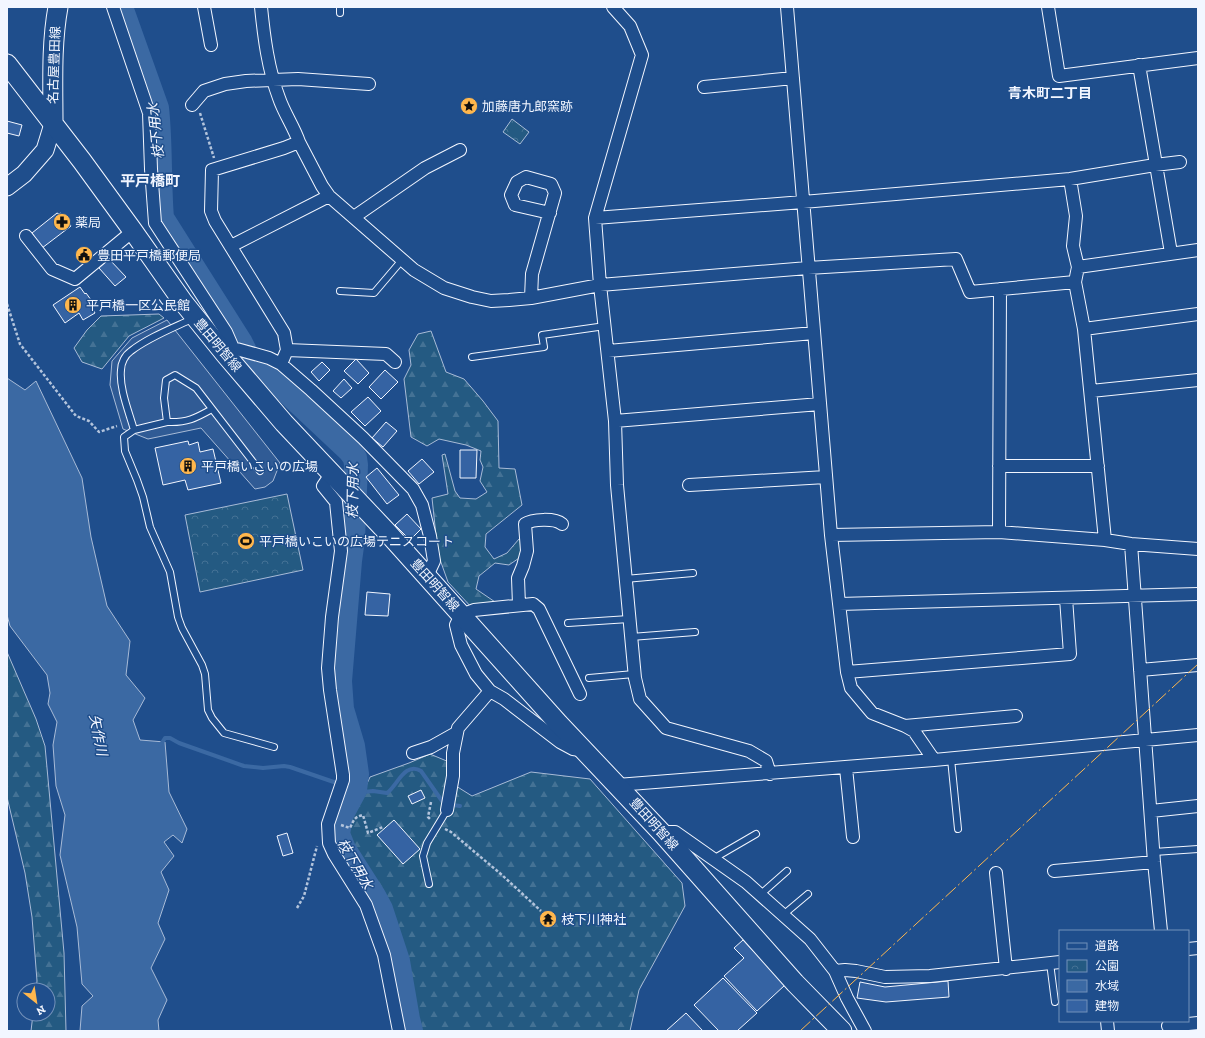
<svg xmlns="http://www.w3.org/2000/svg" width="1205" height="1038" viewBox="0 0 1205 1038" font-family="'Zilla Slab','Noto Sans JP',serif">
	<defs>
		<pattern id="forest-firs" width="22" height="20" patternUnits="userSpaceOnUse"><rect width="22" height="20" fill="#245a82"/><path d="M5 1l3.5 6h-7zM16 11l3.5 6h-7z" fill="#447295"/></pattern>
		<pattern id="park-crowns" width="20" height="18" patternUnits="userSpaceOnUse"><rect width="20" height="18" fill="#245a82"/><path d="M2 6a3 3 0 1 1 6 0M12 15a3 3 0 1 1 6 0" fill="none" stroke="#447295"/></pattern>
	</defs>
	<rect width="100%" height="100%" fill="#1f4e8c"/>
	<path fill="url(#forest-firs)" stroke="#a8bbd7" d="M159,314L164,318L129,336L102,369L82,362L74,348L87,330L101,316Z
		M431,331L446,372L464,379L483,401L498,421L499,468L515,469L522,505L486,534L485,547L494,559L507,553L519,539L525,541L522,556L509,565L495,563L479,576L476,589L501,606L472,608L448,582L438,554L432,498L448,494L442,455L445,454L455,491L460,498L476,499L487,492L480,481L483,467L480,460L481,451L466,445L439,439L427,446L411,437L404,379L411,365L409,350L418,334Z
		M7,652L36,719L45,746L64,953L66,1031H31L33,1014H48V990H36L37,981L32,917L25,873L7,797Z
		M430,754L449,762L456,786L472,796L531,772L590,779L682,883L685,906L639,990L630,1031H422L415,1014L405,955L391,915L345,845L341,832L345,816L361,797L370,777L409,763Z"/>
	<path fill="url(#park-crowns)" stroke="#a8bbd7" d="M512,119L529,132L520,144L503,132Z
		M287,494L303,570L200,592L185,515Z"/>
	<path fill="#305b95" stroke="#a8bbd7" d="M167,320L280,463L273,481L265,487L255,489L201,428L148,439L123,429L110,385L112,361L132,338Z"/>
	<path fill="#3b69a3" stroke="#a8bbd7" d="M7,378L25,390L36,381L82,478L91,537L107,606L130,641L126,675L145,698L133,720L140,740L165,742L169,792L187,829L182,843L173,835L164,842L174,856L161,872L169,890L158,923L165,939L151,968L167,1000L158,1020L159,1031H80L82,1006L93,996L82,984L77,927L60,855L65,815L56,786L53,745L57,722L48,704L50,693L47,675L10,626L7,615Z"/>
	<g fill="none" stroke-linecap="round" stroke-linejoin="round">
		<path stroke="#3b69a3" stroke-width="4" d="M160,746L165,738H170L179,743L244,766L263,768L284,766L290,767L363,792L373,791L387,793C397,786 405,761 421,771L442,801L446,804L460,806"/>
		<path stroke="#3b69a3" stroke-width="24" d="M121,7L157,108C161,144 159,182 162,218L241,343L251,363L285,390L350,451L355,458L356,465L353,539L350,561L340,681L342,709L353,746L357,774L355,790L341,816L338,834L344,849L374,896L381,909L398,961L408,1019L411,1031"/>
	</g>
	<path fill="#3563a3" stroke="#f2f6ff" d="M7,121L22,125L19,136L7,133Z
		M57,213L59,214L61,213L71,226L42,248L32,233Z
		M109,259L126,277L115,286L99,268Z
		M80,287L85,294L86,293L94,304L91,306L95,313L83,320L79,313L65,323L53,305Z
		M356,359L369,373L358,384L344,371Z
		M322,362L330,370L319,381L311,372Z
		M385,370L398,382L381,399L369,387Z
		M344,379L352,388L341,398L333,391Z
		M368,397L381,411L365,426L351,412Z
		M386,422L397,431L383,447L372,438Z
		M188,441L189,445L198,442L200,452L213,449L221,483L188,490L185,480L163,485L155,448Z
		M460,450H477L476,478H460Z
		M422,459L434,472L419,484L408,471Z
		M377,468L399,495L387,504L366,477Z
		M407,514L421,529L410,540L395,525Z
		M367,592L390,594L388,616L365,615Z
		M421,790L425,798L412,804L408,796Z
		M394,820L420,849L403,864L377,835Z
		M287,833L293,853L283,856L277,836Z
		M548,916L551,920L549,922L545,919Z
		M743,940L785,985L757,1011L724,976L744,958L734,948Z
		M723,978L757,1013L737,1031H719L694,1005Z
		M948,981L949,997L886,1002L857,998L860,982L885,987Z
		M686,1013L703,1031H666Z"/>
	<g fill="none" stroke-linecap="round" stroke-linejoin="round">
		<defs>
			<path id="service" d="M340,7V13
				M340,291L374,293L402,260
				M194,318C173,328 149,337 131,351C125,355 121,363 121,370C119,388 129,412 134,430L167,422L164,398L166,380L175,375L196,388L260,471
				M472,357L544,347L542,335L605,326
				M167,422C187,423 196,418 212,409
				M134,430L124,437L125,451L137,480L143,497L150,527L170,572L178,617L182,628L202,665L205,674L208,710L212,718L224,733L274,747
				M625,579L693,573
				M568,623L629,619
				M631,637L695,632
				M589,678L634,674
				M951,759L958,829
				M1154,852L1198,849
				M713,859L756,834
				M429,884L423,856L427,843L447,810
				M761,894L787,871
				M783,915L808,894
				M1050,963L1055,1002"/>
			<path id="minor" d="M113,7L149,113L151,169L155,223L226,332L233,348
				M204,7L211,45
				M261,7C264,37 268,69 279,98C284,113 294,127 299,142
				M613,7L630,26L642,55L595,218L600,285L615,421L820,404
				M787,7L831,535L847,672L851,688L872,713L905,726L914,731L934,760
				M1048,7L1059,76L1198,58
				M1139,65L1171,253
				M704,87L793,78
				M192,105L204,91L225,84L246,81L298,79L369,84
				M1070,179L1076,216L1073,246L1078,267L1075,282L1084,329L1105,540
				M354,217L425,168L460,150
				M595,218L803,202L1070,179L1155,165L1180,162
				M26,236L52,269L75,279L133,231
				M231,246L329,196
				M1078,267L1198,250
				M531,298L532,274L555,193L551,184L526,177L517,182L511,195L515,205L550,213
				M1084,329L1198,314
				M287,350L386,354L395,362
				M608,351L814,333
				M227,353L233,348L269,358L281,364L311,390L363,438L413,489L422,505L430,536L434,561L427,576
				M281,364L287,350L284,333L215,221L211,211L212,170L284,148L299,142L322,186L329,196L414,270L444,288L472,297L491,301L509,300L531,298L600,285L808,268L956,259L970,292L1075,282
				M1091,391L1198,380
				M615,421L617,485L635,678L640,699L666,728L749,751L766,761L770,774
				M999,466H1098
				M331,474L323,486L336,502L341,551L332,617L328,668L330,690L343,775V780L328,824L329,843L334,854L366,905L384,955L399,1031
				M689,485L826,477
				M999,532L1000,289
				M831,535L999,532L1105,540L1131,544L1198,549
				M1131,544L1154,862L1161,931
				M839,604L1198,594
				M519,605L518,578L523,566L527,551L525,524C532,519 555,518 562,524
				M1140,670L1198,665
				M847,672L1070,654L1066,598
				M905,726L1016,716
				M580,750L573,749L560,742L504,699L490,691L476,674L461,645L456,625L461,615L474,610L533,604L539,609L580,694
				M413,753L431,747L456,733
				M846,768L853,837
				M617,785L934,760L1198,735
				M447,810L453,776V753L458,728L490,691
				M1151,811L1198,806
				M661,832H675L746,882L810,939L835,971L847,998L865,1031
				M1054,871L1154,862
				M996,873L1006,969
				M1188,949L1198,948
				M835,971L845,970L856,971L885,977L930,976L1060,962
				M1107,1021L1108,1031
				M1168,1026L1198,1023"/>
			<path id="secondary" d="M7,187L24,174L45,150L53,124"/>
			<path id="primary" d="M7,64L82,161L133,231L183,302L225,354L284,423L387,532L559,724L661,832L795,983L842,1031
				M53,124C53,85 51,45 58,7"/>
		</defs>
		<use href="#service" stroke="#f2f6ff" stroke-width="8"/>
		<use href="#minor" stroke="#f2f6ff" stroke-width="14"/>
		<use href="#secondary" stroke="#f2f6ff" stroke-width="19"/>
		<use href="#primary" stroke="#f2f6ff" stroke-width="21"/>
		<path stroke="#b3c4dc" stroke-width="2.5" stroke-dasharray="3 2" stroke-linecap="butt" d="M200,113L214,158
			M7,304L20,344L76,416L89,421L99,432L117,426
			M431,802L428,817L431,820
			M341,825L350,828C354,820 354,817 363,815L368,833L383,827
			M445,829L451,832L502,875L541,911
			M297,908L304,896L317,846"/>
		<use href="#service" stroke="#1f4e8c" stroke-width="6"/>
		<use href="#minor" stroke="#1f4e8c" stroke-width="12"/>
		<use href="#secondary" stroke="#1f4e8c" stroke-width="17"/>
		<use href="#primary" stroke="#1f4e8c" stroke-width="19"/>
		<path stroke="#ffb74d" stroke-width="1" stroke-dasharray="14 3 2 3" stroke-linecap="butt" d="M800,1031L1198,664"/>
	</g>
	<defs>
		<symbol id="sight-disc" viewBox="-11 -11 22 22"><circle r="9.5" fill="#ffb74d" stroke="#1f4e8c"/><path d="M0-6L1.8-2.2L6-1.7L2.9 1.2L3.7 5.4L0 3.3L-3.7 5.4L-2.9 1.2L-6-1.7L-1.8-2.2Z" fill="#111"/></symbol>
		<symbol id="pharmacy-disc" viewBox="-11 -11 22 22"><circle r="9.5" fill="#ffb74d" stroke="#1f4e8c"/><path d="M-2-6h4v4h4v4h-4v4h-4v-4h-4v-4h4Z" fill="#111"/></symbol>
		<symbol id="civic-disc" viewBox="-11 -11 22 22"><circle r="9.5" fill="#ffb74d" stroke="#1f4e8c"/><path d="M-.6-6.5H3V-4.5H.6V-3L4-1V1h2V6H-6V1h2V-1L-.6-3ZM-1.2 2.5V6h2.4V2.5Z" fill="#111"/></symbol>
		<symbol id="building-disc" viewBox="-11 -11 22 22"><circle r="9.5" fill="#ffb74d" stroke="#1f4e8c"/><path d="M-4-6H4V6H1V3H-1V6H-4ZM-2.5-4.3h1.7v1.8h-1.7ZM.8-4.3h1.7v1.8H.8ZM-2.5-1h1.7V.8h-1.7ZM.8-1h1.7V.8H.8Z" fill="#111"/></symbol>
		<symbol id="stadium-disc" viewBox="-11 -11 22 22"><circle r="9.5" fill="#ffb74d" stroke="#1f4e8c"/><path d="M0-5a6.5 5 0 1 0 0 10a6.5 5 0 1 0 0-10ZM-3.5-1.8h7v3.6h-7Z" fill="#111"/></symbol>
		<symbol id="temple-disc" viewBox="-11 -11 22 22"><circle r="9.5" fill="#ffb74d" stroke="#1f4e8c"/><path d="M0-6L5-2H3V0L6.5 2.5H4V6H1.5V3h-3V6H-4V2.5H-6.5L-3 0V-2H-5Z" fill="#111"/></symbol>
	</defs>
	<g fill-rule="evenodd">
		<use href="#sight-disc" x="459" y="96" width="20" height="20"/>
		<use href="#pharmacy-disc" x="52" y="212" width="20" height="20"/>
		<use href="#civic-disc" x="74" y="245" width="20" height="20"/>
		<use href="#building-disc" x="63" y="295" width="20" height="20"/>
		<use href="#building-disc" x="178" y="456" width="20" height="20"/>
		<use href="#stadium-disc" x="236" y="531" width="20" height="20"/>
		<use href="#temple-disc" x="538" y="909" width="20" height="20"/>
	</g>
	<g text-anchor="middle" dominant-baseline="central" stroke-width="3" stroke-linejoin="round" paint-order="stroke">
		<g font-size="13" fill="#f2f6ff" stroke="#1f4e8c">
			<text transform="translate(54 65) rotate(-88)">名古屋豊田線</text>
			<text transform="translate(218 345) rotate(50)">豊田明智線</text>
			<text transform="translate(435 585) rotate(48)">豊田明智線</text>
			<text transform="translate(654 824) rotate(48)">豊田明智線</text>
		</g>
		<g font-size="13" fill="#f2f6ff" stroke="#1f4e8c" text-anchor="start">
			<text x="482" y="106">加藤唐九郎窯跡</text>
			<text x="75" y="222">薬局</text>
			<text x="97" y="255">豊田平戸橋郵便局</text>
			<text x="86" y="305">平戸橋一区公民館</text>
			<text x="201" y="466">平戸橋いこいの広場</text>
			<text x="259" y="541">平戸橋いこいの広場テニスコート</text>
			<text x="561" y="919">枝下川神社</text>
		</g>
		<g font-size="14" font-weight="bold" fill="#f2f6ff" stroke="#1f4e8c">
			<text x="1050" y="93">青木町二丁目</text>
		</g>
		<g font-size="14" font-style="italic" fill="#f2f6ff" stroke="#1f4e8c">
			<text transform="translate(156 131) rotate(-96)">枝下用水</text>
			<text transform="translate(353 491) rotate(-89)">枝下用水</text>
			<text transform="translate(98 735) rotate(79)">矢作川</text>
			<text transform="translate(355 864) rotate(60)">枝下用水</text>
		</g>
		<g font-size="15" font-weight="bold" fill="#f2f6ff" stroke="#1f4e8c">
			<text x="150" y="181">平戸橋町</text>
		</g>
	</g>
	<rect width="1205" height="1038" fill="none" stroke="#f2f6ff" stroke-width="16"/>
	<rect x="1059" y="930" width="130" height="92" fill="#1f4e8c" stroke="#7391ba"/>
	<rect x="1067" y="943" width="20" height="6" fill="#1f4e8c" stroke="#7391ba"/>
	<text x="1095" y="950" font-size="12" fill="#f2f6ff">道路</text>
	<rect x="1067" y="960" width="20" height="12" fill="url(#park-crowns)" stroke="#7391ba"/>
	<text x="1095" y="970" font-size="12" fill="#f2f6ff">公園</text>
	<rect x="1067" y="980" width="20" height="12" fill="#3b69a3" stroke="#7391ba"/>
	<text x="1095" y="990" font-size="12" fill="#f2f6ff">水域</text>
	<rect x="1067" y="1000" width="20" height="12" fill="#3563a3" stroke="#7391ba"/>
	<text x="1095" y="1010" font-size="12" fill="#f2f6ff">建物</text>
	<g transform="translate(36 1002) rotate(150)"><circle r="19" fill="#1f4e8c" stroke="#7391ba"/>
	<path d="M0-3L7 15L0 10L-7 15Z" fill="#ffb74d"/>
	<text y="-6" font-size="11" font-weight="bold" text-anchor="middle" fill="#f2f6ff">N</text>
	</g>
</svg>
